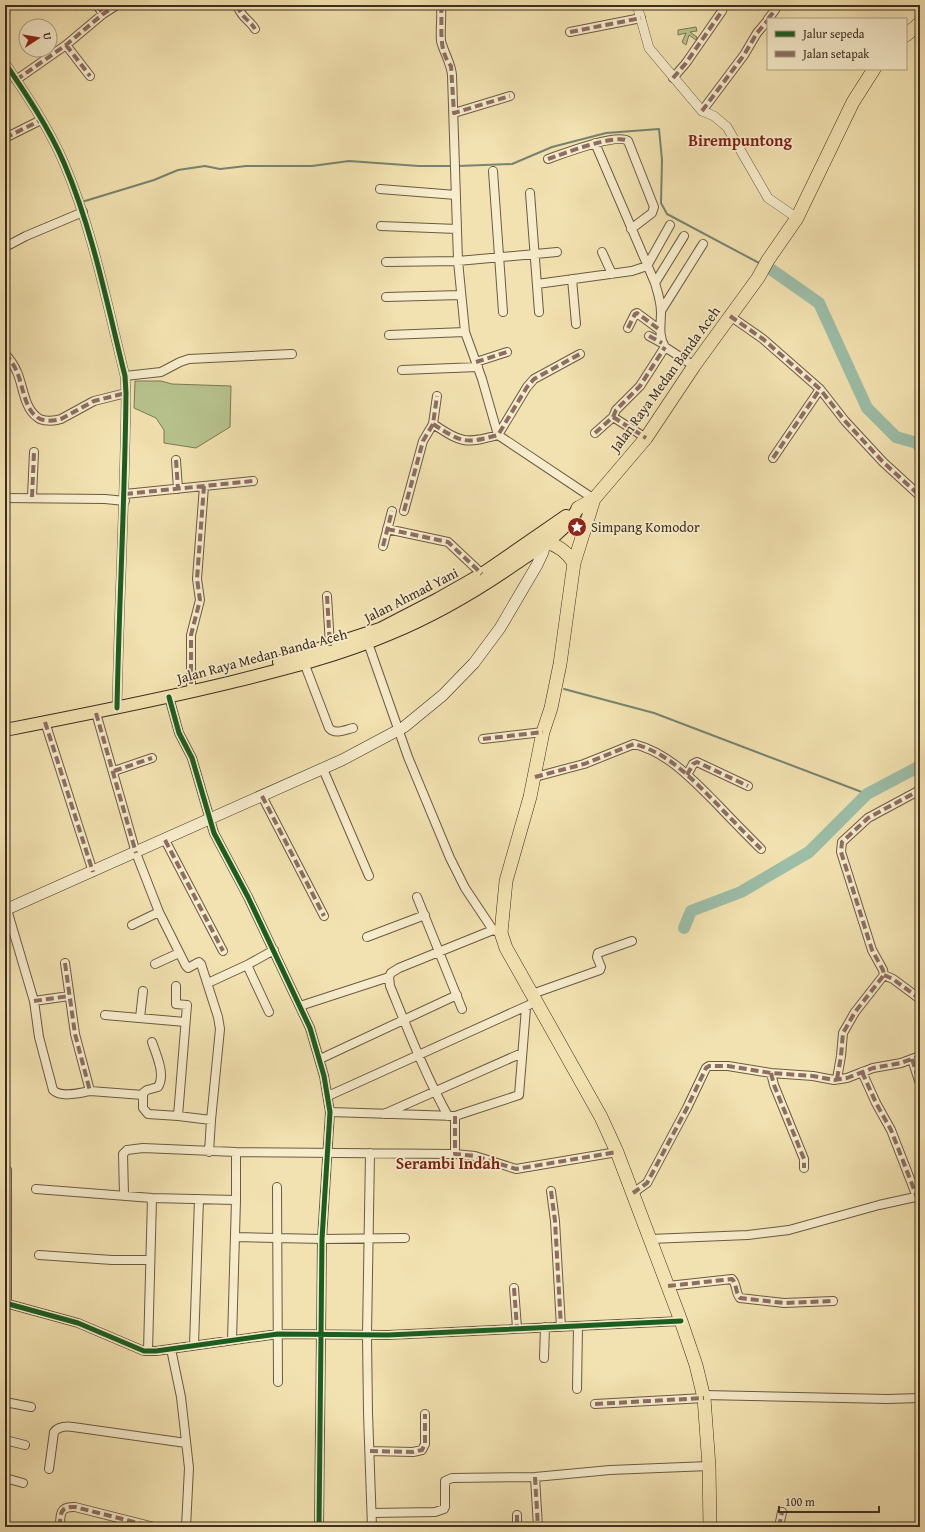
<svg xmlns="http://www.w3.org/2000/svg" width="925" height="1532" viewBox="0 0 925 1532" font-family="'Gentium Book Plus',serif">
	<rect width="100%" height="100%" fill="#f3e2b1"/>
	<filter id="stains"><feTurbulence type="fractalNoise" baseFrequency=".005" numOctaves="4"/><feColorMatrix values="0 0 0 0 .2 0 0 0 0 .09 0 0 0 0 .02 0 0 0 .5 -.17"/></filter>
	<radialGradient id="worn" r=".72"><stop offset=".6" stop-color="#630" stop-opacity="0"/><stop offset="1" stop-color="#630" stop-opacity=".3"/></radialGradient>
	<path fill="#b8c48e" stroke="#7a7956" d="M696,27L697,31L690,32L697,37L696,40L689,35L686,45L682,42L686,33L678,35V30Z
		M135,381H161L172,384L231,386L230,427L196,448L164,443V430L156,418L134,408Z"/>
	<g fill="none" stroke-linecap="round" stroke-linejoin="round">
		<path stroke="#768470" stroke-width="2" d="M458,166L512,164L552,147L606,133L659,129L662,160L661,203L667,214L761,264
			M85,201L154,180L178,170L205,166L220,169L246,166H312L349,161L419,166H454
			M564,689L654,713L867,794"/>
		<path stroke="#9cbea8" stroke-width="12" d="M772,270L819,303L867,408L896,437L917,443L920,448
			M684,928L691,911L741,892L809,852L867,794L920,766"/>
		<defs>
			<path id="minor" d="M97,5L103,14
				M237,5C242,19 249,19 255,29
				M441,5C442,17 440,29 441,41C444,53 451,63 452,75L458,261L465,332L482,379L498,435L594,499
				M768,19L775,10
				M570,32L641,18
				M66,45L90,76
				M673,78L686,63L722,11
				M16,80L66,45L103,14L117,5
				M702,111L744,55L757,33L768,20
				M454,113L510,96
				M5,138L41,120
				M595,143L655,283C658,293 661,302 661,312C661,325 658,336 665,347L694,366
				M548,159C562,154 617,133 628,141L654,207L652,213L631,229
				M493,171L503,312
				M380,189L456,195
				M530,193L539,312
				M381,226L457,229
				M5,247L26,236L83,212
				M602,252L612,274
				M386,262L458,261L557,252
				M572,279L576,324
				M655,283L684,236
				M537,284L632,271L647,266L670,225
				M386,297L461,295
				M661,311L703,244
				M730,316L763,339L820,389L845,421L883,462L919,495
				M628,328L635,314L637,313L660,330
				M389,335L465,332
				M649,336L662,343
				M5,354C10,359 14,365 17,372C23,385 24,408 37,417C42,422 55,421 61,419L94,401L126,393
				M476,362L507,352
				M402,370L478,367
				M125,376L161,372L180,362L189,359L292,354
				M613,417L646,438
				M433,424C462,443 465,444 498,435L527,387L534,379L580,354
				M595,433L613,417L616,410L640,386L665,347
				M773,458L820,389
				M176,460L178,489
				M125,494L253,481
				M32,497L34,452
				M5,498L105,499L125,501
				M404,511L423,441L433,424L437,396
				M387,529L448,542L482,574
				M383,546L392,511
				M327,596L330,646
				M368,643L408,757L450,858L465,888L493,930L501,933
				M303,660L329,728C335,735 345,730 353,728
				M191,684V635L200,600L197,579L204,486
				M169,697L179,733L192,758L214,833L248,897L310,1028L324,1076L330,1112L322,1239L319,1527
				M96,713L136,853L159,912L186,966L188,968L199,962L201,964L218,1017L220,1029L211,1120L178,1116L187,1005L176,1004V986
				M45,722L93,872
				M483,739L543,732
				M323,769L369,876
				M114,771L152,758
				M687,775L693,764L697,762L748,786
				M535,777L584,764L634,744C669,753 693,780 718,805C732,820 747,835 761,849
				M262,796L324,916
				M165,840L223,951
				M417,897L462,1009
				M5,903L34,1001L39,1037L53,1090C61,1098 80,1093 90,1091L143,1095
				M132,925L159,912
				M367,937L425,915
				M65,963L75,1034L90,1091
				M155,964L179,953
				M247,965L269,1012
				M884,975L893,979L920,999
				M208,983L247,965L274,950
				M532,994L600,970L601,967L597,957L598,953L632,941
				M34,1001L69,996
				M300,1006L389,977
				M105,1015L185,1022
				M140,1018L143,991
				M152,1042C156,1054 166,1075 158,1087L147,1090L143,1093V1108L148,1114L178,1116
				M320,1059L457,995
				M912,1059L920,1084
				M862,1072L876,1103L891,1130L917,1197
				M771,1073L774,1085L804,1159V1168
				M837,1079L841,1056L843,1033L855,1012L884,975L883,970L872,950L841,852L842,842L868,818L920,790
				M328,1096L529,1005
				M330,1112L455,1116L519,1095L526,1008
				M384,1114L522,1053
				M448,1116C425,1074 408,1030 390,986L389,977L391,973L399,968L493,930
				M209,1152L211,1120
				M370,1153L367,1335L368,1413L372,1527
				M455,1154V1116
				M7,1170V1304
				M277,1187L278,1382
				M36,1189L152,1198L236,1200
				M551,1191L555,1221L561,1327
				M633,1193L647,1183L687,1108L706,1068L709,1066H728L771,1073L813,1076L834,1080L847,1078L873,1068L901,1063L920,1056
				M124,1195L123,1154L127,1150L143,1148L236,1152L455,1154L475,1156L516,1169L617,1152
				M236,1237L322,1239L405,1238
				M650,1239L748,1235L789,1230L879,1205L920,1196
				M39,1255L112,1260H150
				M668,1286L732,1279C737,1284 735,1292 740,1298L784,1303L833,1301
				M514,1288L517,1328
				M5,1303L78,1323L144,1351H156L278,1334L388,1335L681,1321
				M232,1340L236,1200V1152
				M194,1345L199,1199
				M171,1349L181,1397L189,1468L186,1527
				M148,1351L152,1198
				M544,1358L545,1327
				M577,1389L578,1326
				M703,1395L888,1399L920,1398
				M5,1402L31,1407
				M595,1404L704,1398
				M5,1440L25,1445
				M370,1451L413,1452L422,1450L425,1444V1414
				M49,1469L54,1432C59,1426 66,1426 73,1427L186,1443
				M535,1477L538,1527
				M5,1478L23,1483
				M372,1513L435,1512L444,1509L445,1507V1481L452,1478L535,1477L610,1470L709,1466
				M517,1515V1527
				M60,1527C60,1514 60,1506 75,1507L154,1527
				M779,1527L782,1512"/>
			<path id="tertiary" d="M637,5L649,48L702,111L714,116L727,127L768,198L797,218
				M5,63C26,94 49,128 64,163C93,231 107,304 125,376L126,393C125,498 119,603 117,708"/>
			<path id="secondary" d="M5,910L342,760L404,727L443,695L474,663L500,628L537,565L543,552L545,542"/>
			<path id="primary" d="M279,662L380,629L438,599L482,574L566,516
				M5,730C82,715 159,700 236,681C288,668 340,655 389,634C433,616 476,591 515,564C537,549 566,532 578,508"/>
			<path id="trunk" d="M906,35L920,23
				M594,499L574,563L560,664L551,708L543,732L530,797L506,881L501,933L506,948L601,1117L617,1152L681,1321L696,1365L704,1398L709,1466L710,1527
				M578,508L594,499L646,438L694,366L758,278L768,260L797,218L853,102L874,69
				M545,542C558,545 567,552 574,563"/>
		</defs>
		<use href="#minor" stroke="#6a5b42" stroke-width="10"/>
		<use href="#tertiary" stroke="#6a5b42" stroke-width="10"/>
		<use href="#secondary" stroke="#3d2e1d" stroke-width="12"/>
		<use href="#primary" stroke="#3d2e1d" stroke-width="14"/>
		<use href="#trunk" stroke="#3d2e1d" stroke-width="14"/>
		<use href="#minor" stroke="#f7eccc" stroke-width="8"/>
		<use href="#tertiary" stroke="#f7eccc" stroke-width="9"/>
		<use href="#secondary" stroke="#f7eccc" stroke-width="11"/>
		<use href="#primary" stroke="#f3e2b1" stroke-width="12"/>
		<use href="#trunk" stroke="#f3e2b1" stroke-width="13"/>
		<path stroke="#8d6e63" stroke-width="4" stroke-dasharray="8 4" stroke-linecap="butt" d="M97,5L103,14
			M237,5C242,19 249,19 255,29
			M441,5C443,25 437,49 451,66L454,113L510,96
			M768,19L775,10
			M570,32L641,18
			M66,45L90,76
			M673,78L686,63L722,11
			M16,80L66,45L103,14L117,5
			M702,111L744,55L757,33L768,20
			M5,138L41,120
			M548,159C562,154 617,133 628,141
			M730,316L763,339L820,389L845,421L883,462L919,495
			M628,328L635,314L637,313L660,330
			M649,336L662,343
			M5,354C10,359 14,365 17,372C23,385 24,408 37,417C42,422 55,421 61,419L94,401L126,393
			M476,362L507,352
			M613,417L646,438
			M433,424C462,443 465,444 498,435L527,387L534,379L580,354
			M595,433L613,417L616,410L640,386L665,347
			M773,458L820,389
			M176,460L178,489
			M125,494L253,481
			M32,497L34,452
			M404,511L423,441L433,424L437,396
			M387,529L448,542L482,574
			M383,546L392,511
			M327,596L330,646
			M191,684V635L200,600L197,579L204,486
			M96,713L136,853
			M45,722L93,872
			M483,739L543,732
			M114,771L152,758
			M687,775L693,764L697,762L748,786
			M535,777L584,764L634,744C669,753 693,780 718,805C732,820 747,835 761,849
			M262,796L324,916
			M165,840L223,951
			M65,963L75,1034L90,1091
			M884,975L893,979L920,999
			M34,1001L69,996
			M912,1059L920,1084
			M862,1072L876,1103L891,1130L917,1197
			M771,1073L774,1085L804,1159V1168
			M837,1079L841,1056L843,1033L855,1012L884,975L883,970L872,950L841,852L842,842L868,818L920,790
			M455,1116V1154L475,1156L516,1169L617,1152
			M551,1191L555,1221L561,1327
			M633,1193L647,1183L687,1108L706,1068L709,1066H728L771,1073L813,1076L834,1080L847,1078L873,1068L901,1063L920,1056
			M668,1286L732,1279C737,1284 735,1292 740,1298L784,1303L833,1301
			M514,1288L517,1328
			M595,1404L704,1398
			M370,1451L413,1452L422,1450L425,1444V1414
			M535,1477L538,1527
			M517,1515V1527
			M60,1527C60,1514 60,1506 75,1507L154,1527
			M779,1527L782,1512"/>
		<defs>
			<path id="cycleway" d="M5,63C26,94 49,128 64,163C93,231 107,304 125,376L126,393C125,498 119,603 117,708
				M169,697L179,733L192,758L214,833L248,897L310,1028L324,1076L330,1112L322,1239L319,1527
				M5,1303L78,1323L144,1351H156L278,1334L388,1335L681,1321"/>
		</defs>
		<use href="#cycleway" stroke="#f7eccc" stroke-width="8"/>
		<use href="#cycleway" stroke="#1b5e20" stroke-width="5"/>
	</g>
	<defs>
		<symbol id="sight-disc" viewBox="-11 -11 22 22"><circle r="9.5" fill="#8f2418" stroke="#f7eccc"/><path d="M0-6L1.8-2.2L6-1.7L2.9 1.2L3.7 5.4L0 3.3L-3.7 5.4L-2.9 1.2L-6-1.7L-1.8-2.2Z" fill="#fff"/></symbol>
	</defs>
	<g fill-rule="evenodd">
		<use href="#sight-disc" x="566" y="516" width="22" height="22"/>
	</g>
	<g text-anchor="middle" dominant-baseline="central" stroke-width="3.5" stroke-linejoin="round" paint-order="stroke">
		<g font-size="14" fill="#3d2e1d" stroke="#f7eccc">
			<text transform="translate(665 379) rotate(-54)">Jalan Raya Medan Banda Aceh</text>
			<text transform="translate(411 595) rotate(-27)">Jalan Ahmad Yani</text>
			<text transform="translate(262 656) rotate(-15)">Jalan Raya Medan Banda Aceh</text>
		</g>
		<g font-size="14" fill="#3d2e1d" stroke="#f7eccc" text-anchor="start">
			<text x="591" y="527">Simpang Komodor</text>
		</g>
		<g font-size="16" font-weight="bold" fill="#7a1f14" stroke="#f7eccc">
			<text x="740" y="140">Birempuntong</text>
			<text x="448" y="1163">Serambi Indah</text>
		</g>
	</g>
	<rect width="925" height="1532" fill="none" stroke="#f3e2b1" stroke-width="20"/>
	<rect x="6" y="6" width="913" height="1520" fill="none" stroke="#3d2e1d" stroke-width="2"/>
	<rect x="10" y="10" width="905" height="1512" fill="none" stroke="#3d2e1d"/>
	<rect x="767" y="18" width="140" height="52" fill="#f7eccc" stroke="#ada086"/>
	<rect x="775" y="31" width="20" height="6" fill="#1b5e20" stroke="#ada086"/>
	<text x="803" y="38" font-size="12" fill="#3d2e1d">Jalur sepeda</text>
	<rect x="775" y="51" width="20" height="6" fill="#8d6e63" stroke="#ada086"/>
	<text x="803" y="58" font-size="12" fill="#3d2e1d">Jalan setapak</text>
	<g transform="translate(38 38) rotate(78)"><circle r="19" fill="#f7eccc" stroke="#ada086"/>
	<path d="M0-3L7 15L0 10L-7 15Z" fill="#8f2418"/>
	<text y="-6" font-size="11" font-weight="bold" text-anchor="middle" fill="#3d2e1d">U</text>
	</g>
	<path d="M779 1506v6h100v-6" fill="none" stroke="#3d2e1d" stroke-width="2"/>
	<text x="785" y="1506" font-size="12" fill="#3d2e1d" stroke="#f7eccc" stroke-width="3" paint-order="stroke">100 m</text>
	<rect width="100%" height="100%" filter="url(#stains)"/>
	<rect width="100%" height="100%" fill="url(#worn)"/>
</svg>
